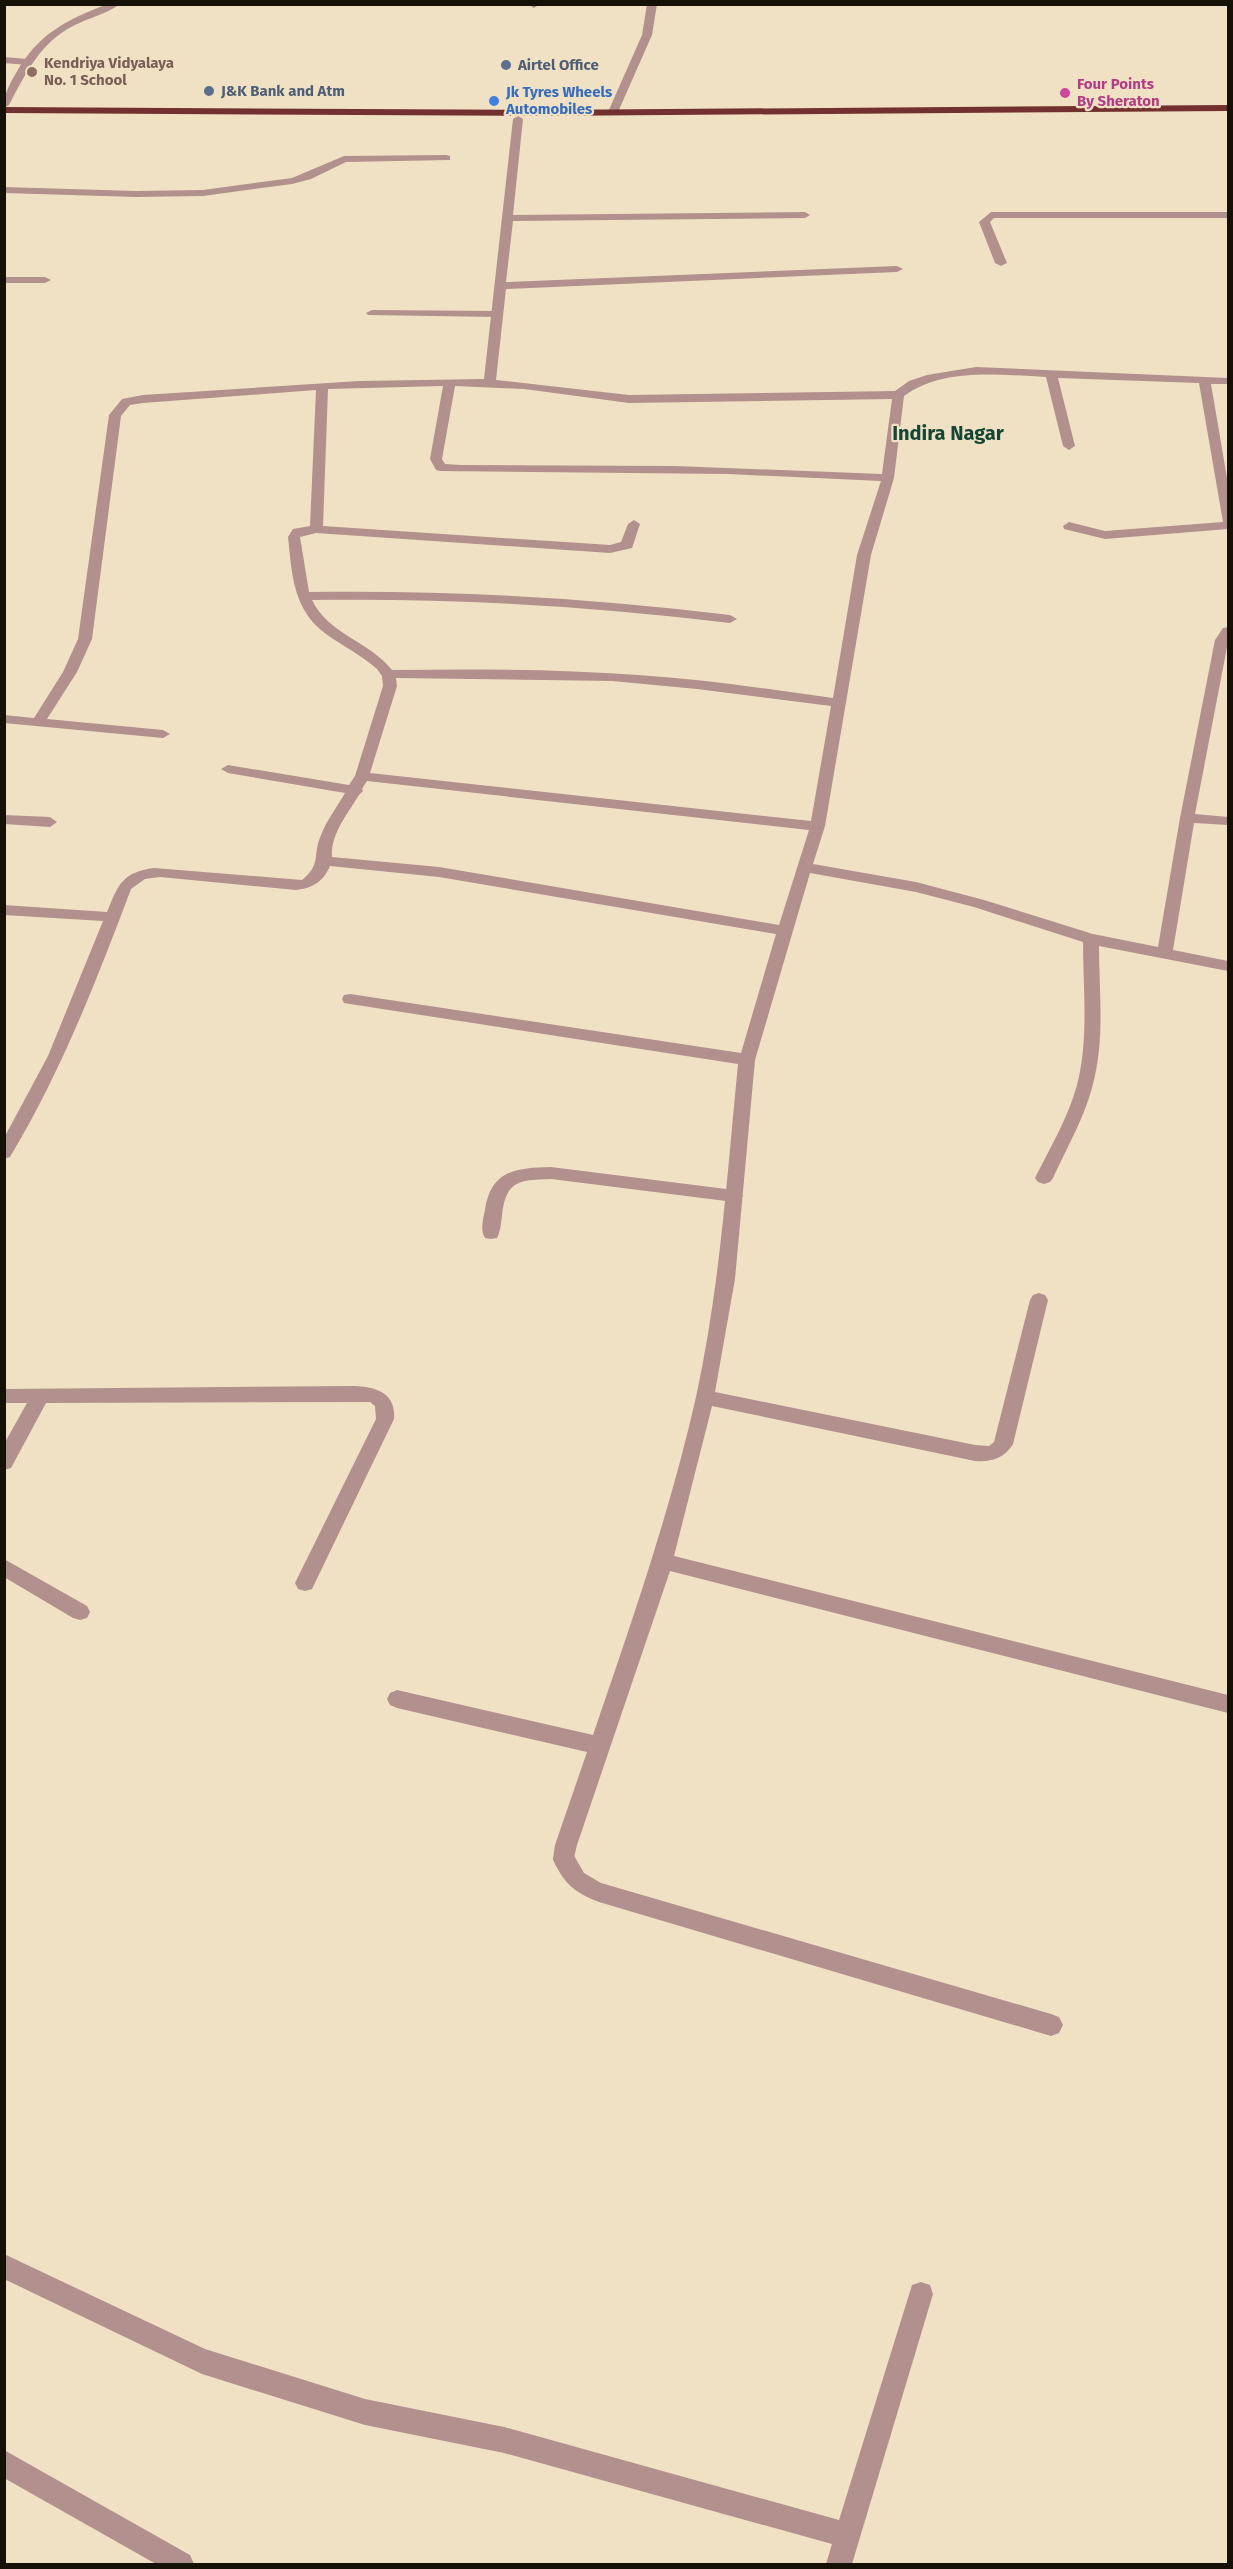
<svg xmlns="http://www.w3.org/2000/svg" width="1233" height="2569" viewBox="0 0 1233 2569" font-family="'Fira Sans',sans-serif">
	<rect width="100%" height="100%" fill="#f0e1c4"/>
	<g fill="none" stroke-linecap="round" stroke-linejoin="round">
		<path fill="#b2908d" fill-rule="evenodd" d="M540,4L534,8L529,5L530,4Z
			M647,4H657L652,35L618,112L609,114L608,112L642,35Z
			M4,57L27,59L32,62L27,65L4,63Z
			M446,155L450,156V160L346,162L311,179L292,184L203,196L136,197L4,193V187L136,191L203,190L292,178L344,156Z
			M4,277H45L51,280L45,283H4Z
			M372,310L497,311L503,314L497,317L368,315L366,313Z
			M551,1167L734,1190L740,1192L743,1196L740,1200L734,1202L551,1179C520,1180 506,1180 502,1215C501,1222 501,1230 497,1238L491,1239L485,1238C480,1230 483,1219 485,1210C491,1170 516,1168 551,1167Z
			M564,1849L572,1852L584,1873L601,1883L1051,2014L1059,2017L1063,2025L1059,2033L1051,2036L599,1902C575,1893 563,1883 553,1859L556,1852Z
			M4,2254L205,2349L365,2399L504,2427L839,2520L912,2285L921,2282L930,2285L933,2294L852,2564H826L832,2544L504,2453L365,2425L202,2374L4,2279Z
			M4,2450L190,2555L194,2564H156L4,2478Z"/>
		<path fill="#b2908d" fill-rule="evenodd" d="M107,4H120C107,14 88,18 73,26C40,43 26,73 9,105L4,108C4,94 9,85 16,73C39,33 65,21 107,4Z
			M518,116L523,119L513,215L805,212L810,215L805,218L513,221L506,282L897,266L903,269L897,272L506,289L496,380L629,395L895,391L909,381L927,375L976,367L1228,378V384H1211L1228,484V529L1105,539L1064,529L1063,526L1069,522L1105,531L1223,522L1199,383L1058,378L1075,446L1069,450L1063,446L1046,377C999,375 944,367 904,396L894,478L871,555L825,826L813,864L916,882L984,900L1093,934L1158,947L1180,818L1215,640L1223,628L1228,627V642L1195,814L1228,817V825L1194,823L1173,950L1228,961V971L1099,946C1099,992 1105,1039 1093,1084C1085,1117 1067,1147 1053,1178L1050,1182L1044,1184L1038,1182L1035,1178C1050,1148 1068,1118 1077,1085C1089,1039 1083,989 1083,942L974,907L916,892L810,873L755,1060L735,1279L715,1392L975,1445L989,1446L994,1442L1030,1300L1033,1295L1039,1293L1045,1295L1048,1300L1013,1444C1004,1459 991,1462 975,1461L712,1406L674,1556L1228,1695V1713L670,1571L577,1845L572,1866L564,1869L556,1866L553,1859L555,1845L587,1752L397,1708L390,1705L387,1699L390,1693L397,1690L593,1735C631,1624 670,1512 696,1397C720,1287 727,1176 738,1064L350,1004L344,1003L342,999L344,995L350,994L741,1053L776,934L439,877L330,866C323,882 313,888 296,890L160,877L145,879L131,889C96,982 61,1072 10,1157L4,1159V1138L48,1056L103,921L4,915V905L107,912C118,884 123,872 154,868L302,880C322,864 312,855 321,835C327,820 337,807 345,793L228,773L221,769L228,765L349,785L355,776L383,686L382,676L377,669C361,655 343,646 326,634C293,610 292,575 288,537L293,529L310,526L316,390L143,403L130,405L121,416L92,639L77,672L47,719L163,730L170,734L163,738L4,723V715L34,718L63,672L78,639L109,415L122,399L143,395L359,381L484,379L513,119ZM443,386L430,459L436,470L440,471L728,474L881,481L857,555L833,698C768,689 703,679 638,675C556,669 474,669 392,670C369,641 328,634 312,600C452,598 591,606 730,623L737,619L730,615C590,598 450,590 309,592L300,537L316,533L610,553L632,548L640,524L634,520L628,524L621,542L610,545L323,526L328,389ZM455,386L524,389L629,403L892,399L882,474L675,466L461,465L445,464L442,459ZM396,678L612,681L697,689L831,706L811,821L370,773L397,686ZM367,781L809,830L779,925L439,867L332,857C330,835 348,813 359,795L363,791L362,789Z
			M991,212H1228V218H994L990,222L1007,263L1001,266L995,263L979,222Z
			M4,815L50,817L57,822L50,827L4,824Z
			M354,1386C377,1387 396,1393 394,1419L312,1589L305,1591L298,1589L295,1583L376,1419L375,1406L370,1402L46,1403L11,1468L4,1470V1444L27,1403H4V1389Z
			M4,1559L87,1606L90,1612L87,1618L80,1620L73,1618L4,1577Z"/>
		<path fill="#72312f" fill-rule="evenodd" d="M1228,105V111L538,116L4,113V107L538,110Z"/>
	</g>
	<g fill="#5c6f8a" stroke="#f0e1c4" stroke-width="2">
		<circle cx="506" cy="65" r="6"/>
		<circle cx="209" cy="91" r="6"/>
	</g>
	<circle fill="#8d6e63" stroke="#f0e1c4" stroke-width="2" cx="32" cy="72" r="6"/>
	<circle fill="#d1479c" stroke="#f0e1c4" stroke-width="2" cx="1065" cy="93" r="6"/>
	<circle fill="#3f7fe0" stroke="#f0e1c4" stroke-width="2" cx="494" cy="101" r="6"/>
	<g text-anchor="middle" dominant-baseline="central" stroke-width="4.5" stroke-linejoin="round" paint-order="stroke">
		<g font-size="15" font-weight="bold" fill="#785e54" stroke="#f0e1c4" text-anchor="start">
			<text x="44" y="63">Kendriya Vidyalaya<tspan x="44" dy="17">No. 1 School</tspan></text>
		</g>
		<g font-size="15" font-weight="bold" fill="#4e5e75" stroke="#f0e1c4" text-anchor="start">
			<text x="518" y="65">Airtel Office</text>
			<text x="221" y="91">J&amp;K Bank and Atm</text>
		</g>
		<g font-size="15" font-weight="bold" fill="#b23c85" stroke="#f0e1c4" text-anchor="start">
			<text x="1077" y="84">Four Points<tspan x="1077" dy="17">By Sheraton</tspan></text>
		</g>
		<g font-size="15" font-weight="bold" fill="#366cbe" stroke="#f0e1c4" text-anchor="start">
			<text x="506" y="92">Jk Tyres Wheels<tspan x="506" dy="17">Automobiles</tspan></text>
		</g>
		<g font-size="20" font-weight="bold" fill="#154635" stroke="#f0e1c4">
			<text x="948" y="433">Indira Nagar</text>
		</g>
	</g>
	<rect width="1233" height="2569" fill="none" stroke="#161107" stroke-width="12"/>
</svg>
